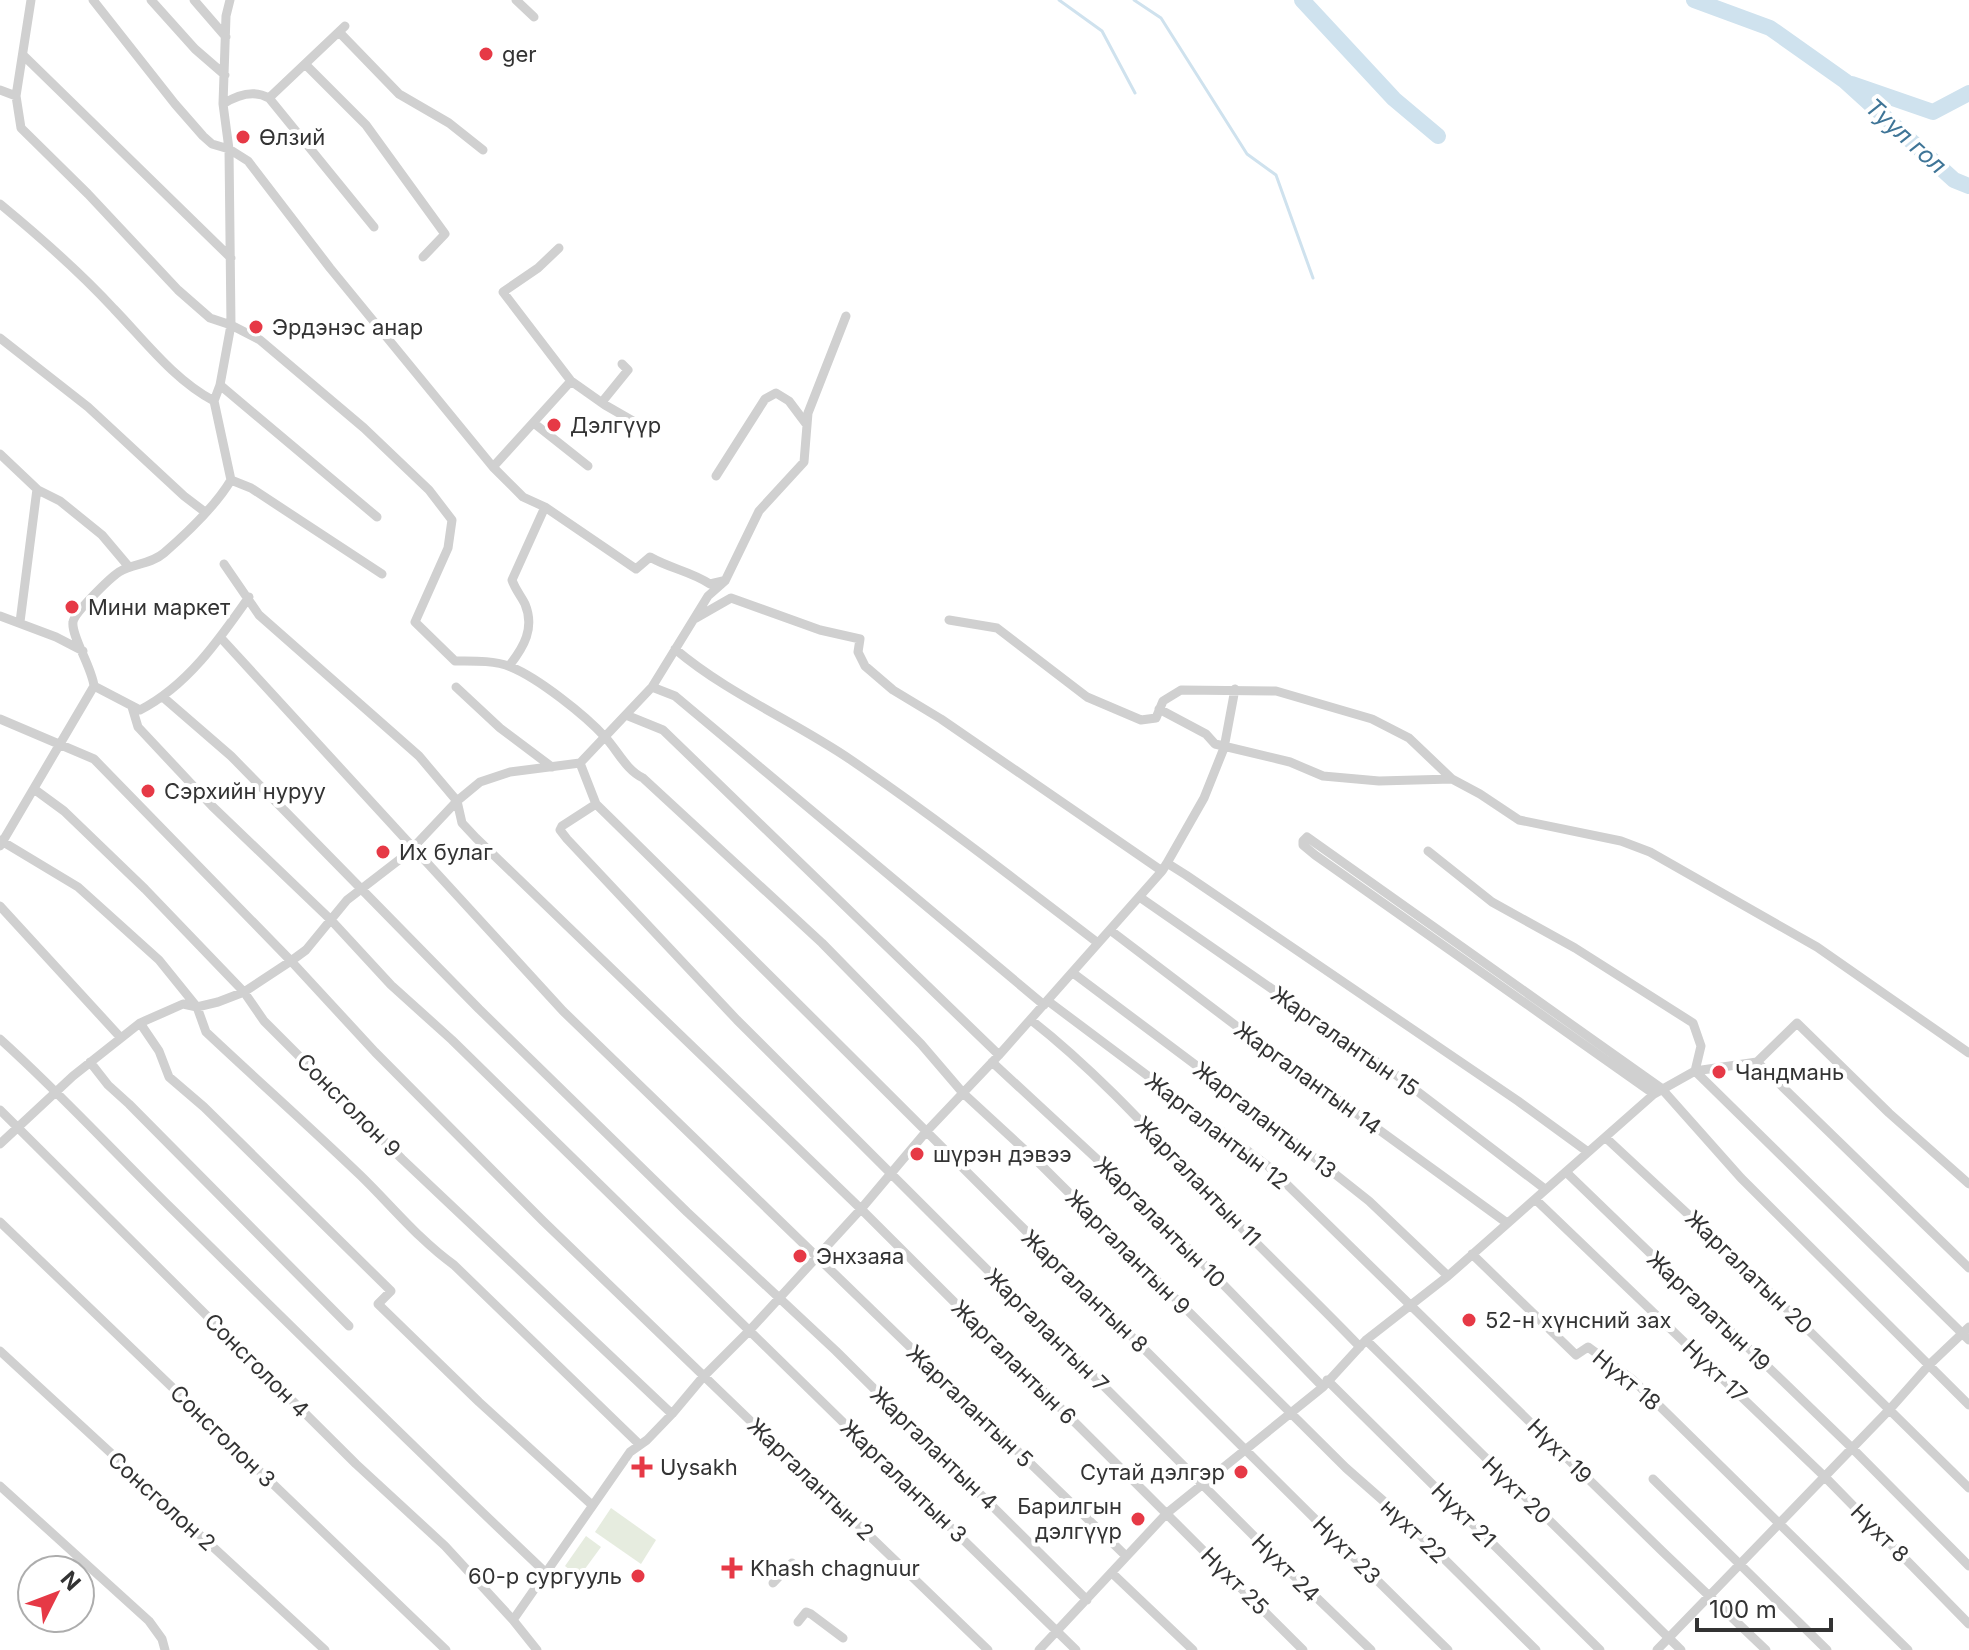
<svg xmlns="http://www.w3.org/2000/svg" width="1969" height="1650" viewBox="0 0 1969 1650" font-family="Inter,sans-serif">
	<rect width="100%" height="100%" fill="#fff"/>
	<path fill="#e6ecdf" d="M611,1508L656,1540L641,1564L595,1532Z
		M586,1536L601,1547L579,1577L565,1566Z"/>
	<g fill="none" stroke-linecap="round" stroke-linejoin="round">
		<path stroke="#cfe2ee" stroke-width="3" d="M1059,0L1102,31L1135,93
			M1134,0L1161,18L1247,154L1276,175L1313,278"/>
		<path stroke="#cfe2ee" stroke-width="16" d="M1302,0L1394,99L1438,136
			M1694,0L1770,28L1845,81L1954,180L1969,186
			M1852,84L1933,112L1969,93"/>
		<path stroke="#d0d0d0" stroke-width="9" d="M31,0L16,96L21,128L88,194L178,290L210,318L231,325L260,340L364,428L429,490L452,520L448,548L415,622L455,661C472,661 494,660 511,667C538,678 585,715 605,737C618,751 626,770 643,778L822,943L921,1044L963,1093L1039,1163L1346,1468L1404,1519L1536,1650
			M93,0L175,104L203,136L212,144L229,149L248,161L330,268L493,467L523,497L545,507L512,580C515,589 521,596 525,604C535,628 524,647 509,666
			M151,0L195,49L225,75
			M194,0L226,37
			M516,0L534,17
			M339,32L399,94L449,123L483,150
			M24,56L231,258
			M305,64L366,125L445,234L423,257
			M0,90L16,96
			M269,98L374,227
			M223,104C237,95 253,89 269,98L345,26
			M0,204C40,237 79,271 114,309C144,340 175,381 214,401
			M0,338L88,407L184,496L205,512
			M571,381L605,405L645,428
			M220,385L377,517
			M602,402L628,370L622,364
			M535,424L588,466
			M0,454L38,490L60,501L102,535L129,567
			M493,467L571,381L503,292L538,268L559,248
			M716,476L765,399L776,393L789,401L807,425
			M231,480L251,488L382,574
			M545,507L636,569L650,557C671,569 690,571 710,584L723,581
			M224,564L259,615L419,756L457,801L462,823L476,838L861,1209L1303,1650
			M0,616L56,637L83,651
			M696,618L731,598L820,630L860,639L858,652L865,666L893,690L941,719L1162,871L1167,863L1186,875L1518,1101L1588,1152
			M949,620L997,628L1087,697L1141,720L1156,718L1163,701L1181,690L1276,691L1372,719L1409,738L1452,779
			M20,622L37,489
			M220,637L563,1011L1126,1556
			M675,649C728,694 794,721 851,760C936,818 1017,881 1098,943
			M94,686L140,710C187,686 219,640 249,597
			M456,687L500,728L552,767
			M652,687L675,696L1044,1005
			M164,698L231,756L479,1009L687,1212L836,1351L1087,1600
			M132,707L138,727L212,806L331,920L391,985L452,1040L1076,1650
			M1159,709L1206,734L1215,744L1290,762L1323,776L1379,781L1452,779L1480,794L1519,820L1621,841L1650,852L1817,947L1969,1053
			M626,715L663,730L999,1055
			M0,719L94,759L291,961L375,1052L543,1221L988,1650
			M580,763L596,804C882,1084 1162,1370 1448,1650
			M34,789L64,811L145,889L244,992L264,1021L402,1159L672,1414
			M596,804L562,826L560,830L567,839L737,1020L1291,1573L1371,1650
			M0,840L78,887L159,960L197,1007L206,1032C257,1080 310,1127 360,1175C391,1205 419,1240 454,1265L639,1444
			M0,846L94,686C92,667 71,636 73,622C74,613 110,578 119,572C133,563 150,565 164,553C187,533 215,507 231,480L214,401L220,385L231,325L229,149L223,104L226,16L230,0
			M1428,851L1492,902L1575,948L1693,1023L1701,1046L1695,1071L1757,1062L1797,1023L1889,1113L1969,1184
			M1167,863L1204,798L1224,748L1235,689
			M1141,898L1396,1075L1545,1189
			M0,906L121,1038
			M1110,930L1235,1025L1507,1223
			M1073,973L1233,1093L1369,1201L1448,1276
			M1048,1001L1268,1166L1663,1552L1766,1650
			M1031,1020C1105,1078 1166,1149 1231,1217C1273,1261 1318,1303 1360,1347
			M140,1023L159,1051L169,1077L204,1107L391,1291L378,1304L479,1402L592,1505
			M0,1039C60,1093 114,1152 172,1209C296,1331 419,1453 545,1572
			M90,1062L108,1085L129,1104L349,1326
			M992,1062L1139,1198L1323,1387
			M1757,1062L1969,1268
			M1654,1094L1315,855L1303,845V841L1307,837L1661,1088L1741,1178L1969,1405
			M0,1110L356,1464L445,1546L513,1620
			M1606,1138L1733,1256L1969,1488
			M0,1144L73,1076L140,1023L183,1004L197,1007L218,1002L244,992L291,961L306,950L347,900L408,853L457,801L480,782L510,772L580,763L652,687L708,596L725,581L759,511L804,462L808,413L846,316
			M1566,1172L1852,1448L1969,1566
			M1535,1199L1825,1477L1969,1624
			M0,1222L446,1650
			M1472,1254L1576,1355L1588,1347L1633,1380L1908,1650
			M1366,1340L1681,1650
			M0,1351L325,1650
			M1327,1380L1600,1650
			M1653,1479L1827,1650
			M0,1486L149,1621L162,1639L165,1650
			M1112,1573L1193,1650
			M773,1583L792,1563
			M798,1622L806,1612L811,1614L843,1638
			M537,1650L513,1620L630,1452L647,1440L672,1414L703,1377L749,1331L861,1209L925,1133L999,1055L1162,871
			M1039,1650L1167,1513L1323,1387L1366,1340L1448,1276L1654,1094L1695,1071L1969,1340
			M1657,1650L1890,1409L1929,1365L1969,1327"/>
	</g>
	<g fill="#e63946" stroke="#fff" stroke-width="3">
		<circle cx="486" cy="54" r="8"/>
		<circle cx="243" cy="137" r="8"/>
		<circle cx="256" cy="327" r="8"/>
		<circle cx="554" cy="425" r="8"/>
		<circle cx="72" cy="607" r="8"/>
		<circle cx="148" cy="791" r="8"/>
		<circle cx="383" cy="852" r="8"/>
		<circle cx="1719" cy="1072" r="8"/>
		<circle cx="917" cy="1154" r="8"/>
		<circle cx="800" cy="1256" r="8"/>
		<circle cx="1469" cy="1320" r="8"/>
		<path d="M638 1455h8v8h8v8h-8v8h-8v-8h-8v-8h8z"/>
		<circle cx="1241" cy="1472" r="8"/>
		<circle cx="1138" cy="1519" r="8"/>
		<path d="M728 1556h8v8h8v8h-8v8h-8v-8h-8v-8h8z"/>
		<circle cx="638" cy="1576" r="8"/>
	</g>
	<g text-anchor="middle" dominant-baseline="central" stroke-width="8" stroke-linejoin="round" paint-order="stroke">
		<g font-size="22" fill="#333" stroke="#fff" text-anchor="start">
			<text x="502" y="54">ger</text>
			<text x="259" y="137">Өлзий</text>
			<text x="272" y="327">Эрдэнэс анар</text>
			<text x="570" y="425">Дэлгүүр</text>
			<text x="88" y="607">Мини маркет</text>
			<text x="164" y="791">Сэрхийн нуруу</text>
			<text x="399" y="852">Их булаг</text>
			<text x="1735" y="1072">Чандмань</text>
			<text x="933" y="1154">шүрэн дэвээ</text>
			<text x="816" y="1256">Энхзаяа</text>
			<text x="1485" y="1320">52-н хүнсний зах</text>
			<text x="660" y="1467">Uysakh</text>
			<text x="1225" y="1472" text-anchor="end">Сутай дэлгэр</text>
			<text x="1122" y="1506" text-anchor="end">Барилгын<tspan x="1122" dy="25">дэлгүүр</tspan></text>
			<text x="750" y="1568">Khash chagnuur</text>
			<text x="622" y="1576" text-anchor="end">60-р сургууль</text>
		</g>
		<g font-size="22" fill="#333" stroke="#fff">
			<text transform="translate(1345 1041) rotate(35)">Жаргалантын 15</text>
			<text transform="translate(1308 1078) rotate(36)">Жаргалантын 14</text>
			<text transform="translate(349 1105) rotate(45)">Сонсголон 9</text>
			<text transform="translate(1265 1120) rotate(38)">Жаргалантын 13</text>
			<text transform="translate(1217 1131) rotate(38)">Жаргалантын 12</text>
			<text transform="translate(1198 1181) rotate(46)">Жаргалантын 11</text>
			<text transform="translate(1160 1222) rotate(45)">Жаргалантын 10</text>
			<text transform="translate(1128 1252) rotate(45)">Жаргалантын 9</text>
			<text transform="translate(1749 1272) rotate(44)">Жаргалатын 20</text>
			<text transform="translate(1085 1291) rotate(44)">Жаргалантын 8</text>
			<text transform="translate(1709 1311) rotate(44)">Жаргалатын 19</text>
			<text transform="translate(1047 1330) rotate(45)">Жаргалантын 7</text>
			<text transform="translate(1014 1362) rotate(45)">Жаргалантын 6</text>
			<text transform="translate(257 1365) rotate(45)">Сонсголон 4</text>
			<text transform="translate(1715 1371) rotate(44)">Нүхт 17</text>
			<text transform="translate(1627 1380) rotate(40)">Нүхт 18</text>
			<text transform="translate(970 1406) rotate(44)">Жаргалантын 5</text>
			<text transform="translate(223 1436) rotate(44)">Сонсголон 3</text>
			<text transform="translate(934 1448) rotate(44)">Жаргалантын 4</text>
			<text transform="translate(1560 1451) rotate(45)">Нүхт 19</text>
			<text transform="translate(811 1479) rotate(44)">Жаргалантын 2</text>
			<text transform="translate(904 1481) rotate(44)">Жаргалантын 3</text>
			<text transform="translate(1517 1490) rotate(44)">Нүхт 20</text>
			<text transform="translate(162 1501) rotate(42)">Сонсголон 2</text>
			<text transform="translate(1464 1515) rotate(45)">Нүхт 21</text>
			<text transform="translate(1414 1531) rotate(44)">нүхт 22</text>
			<text transform="translate(1880 1533) rotate(45)">Нүхт 8</text>
			<text transform="translate(1347 1550) rotate(45)">Нүхт 23</text>
			<text transform="translate(1286 1568) rotate(45)">Нүхт 24</text>
			<text transform="translate(1235 1581) rotate(45)">Нүхт 25</text>
		</g>
		<g font-size="24" font-style="italic" fill="#3f7597" stroke="#fff">
			<text transform="translate(1906 136) rotate(42)">Туул гол</text>
		</g>
	</g>
	<g transform="translate(56 1594) rotate(48)"><circle r="38" fill="#ffffff" stroke="#adadad" stroke-width="2"/>
	<path d="M0-6L14 30L0 20L-14 30Z" fill="#e63946"/>
	<text y="-12" font-size="22" font-weight="bold" text-anchor="middle" fill="#333333">N</text>
	</g>
	<path d="M1697 1618v12h134v-12" fill="none" stroke="#333333" stroke-width="4"/>
	<text x="1709" y="1618" font-size="24" fill="#333333" stroke="#ffffff" stroke-width="6" paint-order="stroke">100 m</text>
</svg>
